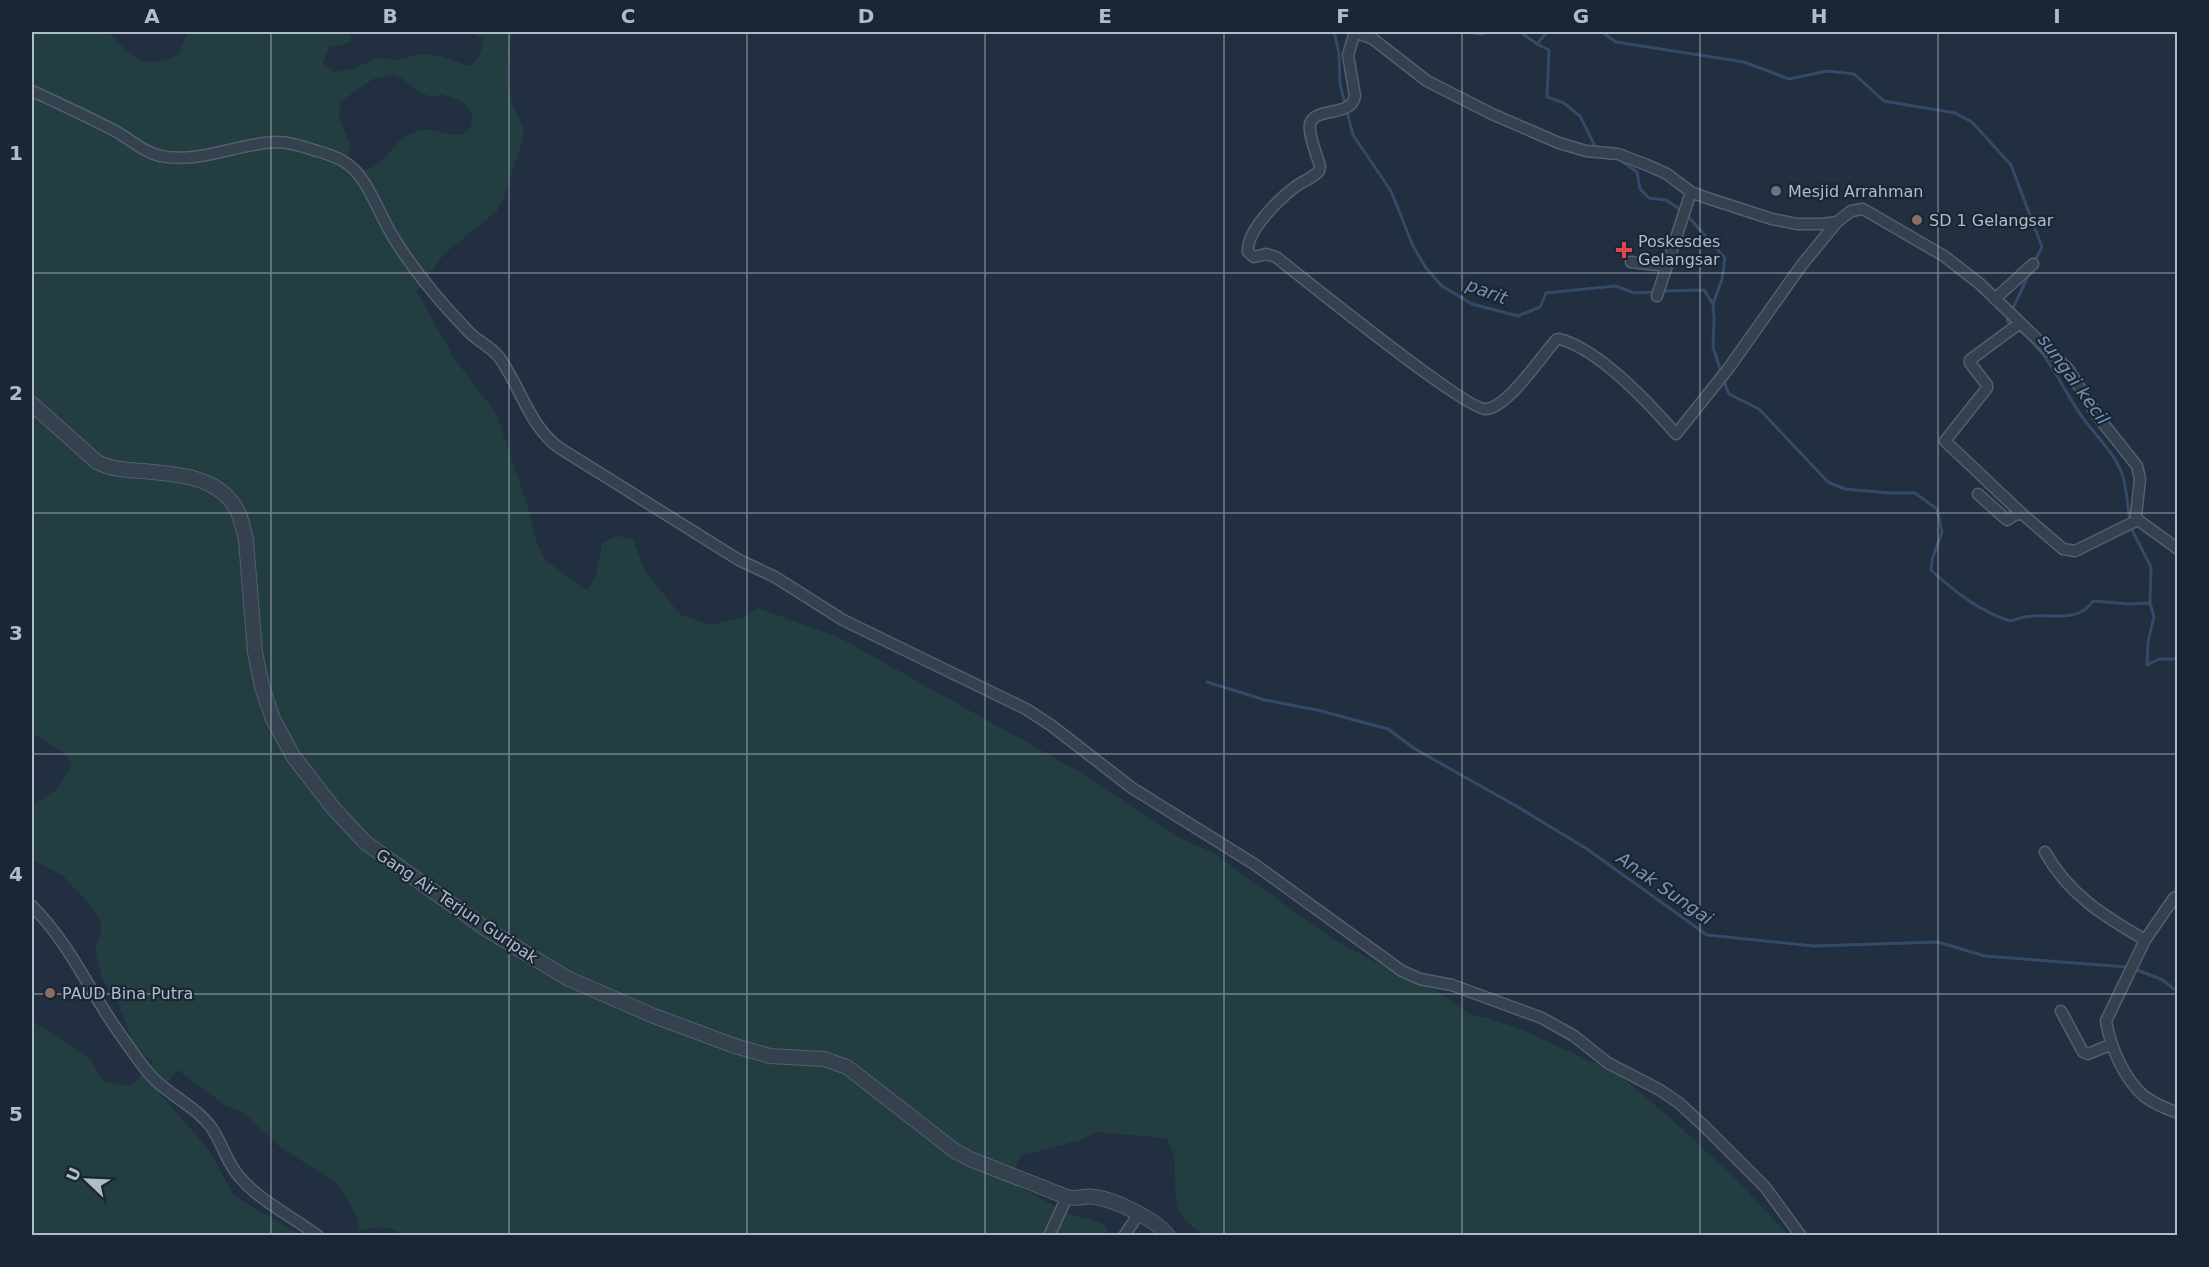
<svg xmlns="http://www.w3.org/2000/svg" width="2209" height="1267" viewBox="0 0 2209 1267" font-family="'DejaVu Sans',sans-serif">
	<rect width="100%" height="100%" fill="#212f40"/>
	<path fill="#233e40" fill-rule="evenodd" d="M32,32H108C132,57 144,72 179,54L187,32H350L352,40L345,44L329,47L323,63L335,72L352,69L378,58L397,60L422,54L440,56L468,66C479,60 484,50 482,38L470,32H512C510,55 506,76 511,99C514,113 524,122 524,136L505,194L497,211L444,254L417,292L454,358L496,413L529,511L538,546L546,561L587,590L596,576L602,543L617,536L633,539L645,572L681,615L711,625L744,617L757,608L838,637L1080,772L1182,839L1212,852L1333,939L1411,981L1420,979L1469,1014L1488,1018L1520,1029L1618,1074L1667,1115L1736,1179L1788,1235H1203C1197,1229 1187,1223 1182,1216C1168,1192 1183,1161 1166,1138L1096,1132L1084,1139L1020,1156L1016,1165L1017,1186L1072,1215L1089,1219L1105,1225L1109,1235L403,1236C389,1224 376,1227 359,1231L356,1214L338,1184L281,1148L244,1113L226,1106L178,1070L159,1093L209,1150L234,1196L300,1235H32V1021L90,1058L103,1081L131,1086L153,1063L134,1044L118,1003L102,978L95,949L101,934V925L98,917L82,896L63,876L32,859V806L57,789L72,764L67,755L32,733ZM389,75C413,77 420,104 442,94C454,99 473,102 472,119C471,144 444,132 431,130C424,129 418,131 412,133C390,143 388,163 366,170L348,159L350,144L339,118L340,102L373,79Z"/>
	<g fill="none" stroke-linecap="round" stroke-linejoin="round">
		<path stroke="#334b68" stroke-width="3" d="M1334,32L1339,53L1340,84L1353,135L1391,191L1413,246L1426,268L1442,286L1472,304L1518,316L1540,307L1546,293L1615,286L1635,293L1655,292
			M1467,32L1480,34L1491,32
			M1520,32L1537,44L1549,50L1547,97L1564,103L1580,116L1596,148
			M1602,32L1616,42L1744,62L1789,79L1827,71L1854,74L1884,101L1955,113L1972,122L2011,165L2042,247L2034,263
			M1537,44L1547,32
			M1620,160L1637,172L1640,189L1649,198L1666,200L1681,210
			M1686,214L1725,258L1722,279L1713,304L1714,319L1713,347L1721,372
			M1662,291L1704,290L1713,304
			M2013,325L2007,321L2029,274
			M2018,329C2050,353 2061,388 2083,418C2096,436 2112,450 2121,471C2127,486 2127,505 2130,521
			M1723,379L1729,394L1759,409L1828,482L1845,489L1889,493H1915L1937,509L1942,532L1932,560L1931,570C1955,592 1979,611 2010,621C2015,620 2020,618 2024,617C2048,612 2077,625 2093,601L2129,604L2150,603L2154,617L2148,642L2147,665L2159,659H2178
			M2131,528L2151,567L2150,603
			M1207,682L1265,700L1317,710L1388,729L1415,749L1518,807L1587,849L1707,935L1814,946L1938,942L1985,956L2127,967
			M2134,969L2161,979L2178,992"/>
		<defs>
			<path id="minor" d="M1355,32L1348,55L1355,96C1351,118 1315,106 1310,124C1308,133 1317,156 1320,166L1319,171C1313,178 1303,181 1295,187C1279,199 1246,231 1248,252L1254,257L1266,254L1276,257C1303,278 1467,411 1486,409C1508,407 1540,358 1556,340L1559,339C1599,349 1649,403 1676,434L1728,369L1801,266L1837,222
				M1355,32L1373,39L1427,81L1492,114L1559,143L1586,151L1618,154L1647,165L1667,174L1691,192L1704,197L1772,219L1797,224H1822L1837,222L1851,211L1863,209L1944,256L1980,284L2068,369L2099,418L2137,466L2140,479L2136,515L2138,520L2178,549
				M32,91C60,104 89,117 117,132C131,140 145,153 161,156C199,164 239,143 277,142C290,142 305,147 317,151C327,154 338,157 346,163C367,176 379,214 392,235C413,270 440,302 468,331C477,341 490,346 499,357C520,386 529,425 558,447L739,560L775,577L843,620L1026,709L1052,726L1132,788L1254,864L1402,971L1420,979L1452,985L1542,1018L1574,1036L1608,1063L1660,1090L1679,1103L1704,1126L1765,1187L1801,1236
				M1631,262L1667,266
				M1657,296L1691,192
				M1995,299L2033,264
				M2020,323L1970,360V363L1987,385V388L1945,441L2020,512L2063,549L2075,551L2138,520
				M1978,494L2007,520L2020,512
				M2045,852C2069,895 2104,916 2145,940
				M2178,896L2174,898L2145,940L2106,1021C2110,1046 2124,1079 2144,1096C2153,1103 2167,1109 2178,1113
				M32,906C73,947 91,996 125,1041C134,1054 144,1069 155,1080C173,1097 197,1108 211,1127C222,1142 226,1161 238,1175C259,1201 292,1216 318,1236
				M2061,1011L2083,1052L2088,1054L2112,1044
				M1049,1236L1067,1197
				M1124,1236L1138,1215"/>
			<path id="tertiary" d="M32,404L97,462C111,469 126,470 142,471C173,474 214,475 234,505C241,515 243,528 246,540L255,652L262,687L273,719L293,756L334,809L366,843L486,929L567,978L654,1016L735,1046L770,1056L824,1059L847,1067L955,1151L970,1159L1067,1197C1077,1200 1085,1195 1094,1197C1114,1199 1157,1220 1168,1236"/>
		</defs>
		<use href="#minor" stroke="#535f6d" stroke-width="13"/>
		<use href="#tertiary" stroke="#535f6d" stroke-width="16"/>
		<use href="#minor" stroke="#35414f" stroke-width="10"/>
		<use href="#tertiary" stroke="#35414f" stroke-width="14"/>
	</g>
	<path fill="none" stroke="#b1bcca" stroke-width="1.5" stroke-opacity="0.55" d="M271,32V1236M509,32V1236M747,32V1236M985,32V1236M1224,32V1236M1462,32V1236M1700,32V1236M1938,32V1236M32,273H2178M32,513H2178M32,754H2178M32,994H2178"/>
	<circle fill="#6b7280" stroke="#1a2634" stroke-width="2" cx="1776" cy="191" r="6"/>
	<g fill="#8d6e63" stroke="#1a2634" stroke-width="2">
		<circle cx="1917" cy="220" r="6"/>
		<circle cx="50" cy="993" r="6"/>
	</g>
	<path fill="#e0444e" stroke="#1a2634" stroke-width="2" d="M1621 241h6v6h6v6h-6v6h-6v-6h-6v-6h6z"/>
	<g text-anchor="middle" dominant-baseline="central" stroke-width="4.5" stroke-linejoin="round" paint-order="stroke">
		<g font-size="16" fill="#b1bcca" stroke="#1a2634" text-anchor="start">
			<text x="1788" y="191">Mesjid Arrahman</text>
			<text x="1929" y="220">SD 1 Gelangsar</text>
			<text x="1638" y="241">Poskesdes<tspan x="1638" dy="18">Gelangsar</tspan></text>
			<text x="62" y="993">PAUD Bina Putra</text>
		</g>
		<g font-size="16" fill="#b1bcca" stroke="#1a2634">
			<text transform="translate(457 906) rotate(34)">Gang Air Terjun Guripak</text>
		</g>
		<g font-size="18" font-style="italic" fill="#7593b5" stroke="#1a2634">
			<text transform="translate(1487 291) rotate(21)">parit</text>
			<text transform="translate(2074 379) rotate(54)">sungai kecil</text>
			<text transform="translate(1665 888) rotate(35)">Anak Sungai</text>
		</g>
	</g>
	<rect width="2209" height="1267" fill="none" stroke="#1a2634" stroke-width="66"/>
	<g transform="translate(87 1180) rotate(293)" stroke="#1a2634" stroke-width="4.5" paint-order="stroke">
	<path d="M0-4.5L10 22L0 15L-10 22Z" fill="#b1bcca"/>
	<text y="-9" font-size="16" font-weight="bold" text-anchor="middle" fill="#b1bcca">U</text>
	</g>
	<rect x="33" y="33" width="2143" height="1201" fill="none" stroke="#b1bcca" stroke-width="2"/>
	<g font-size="20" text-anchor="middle" font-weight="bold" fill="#b1bcca">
		<text x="152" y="23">A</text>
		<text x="390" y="23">B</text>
		<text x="628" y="23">C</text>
		<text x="866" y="23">D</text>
		<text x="1105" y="23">E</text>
		<text x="1343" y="23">F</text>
		<text x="1581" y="23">G</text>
		<text x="1819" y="23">H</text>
		<text x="2057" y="23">I</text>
		<text x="16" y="160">1</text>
		<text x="16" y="400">2</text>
		<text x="16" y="640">3</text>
		<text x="16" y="881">4</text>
		<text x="16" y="1121">5</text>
	</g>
</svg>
